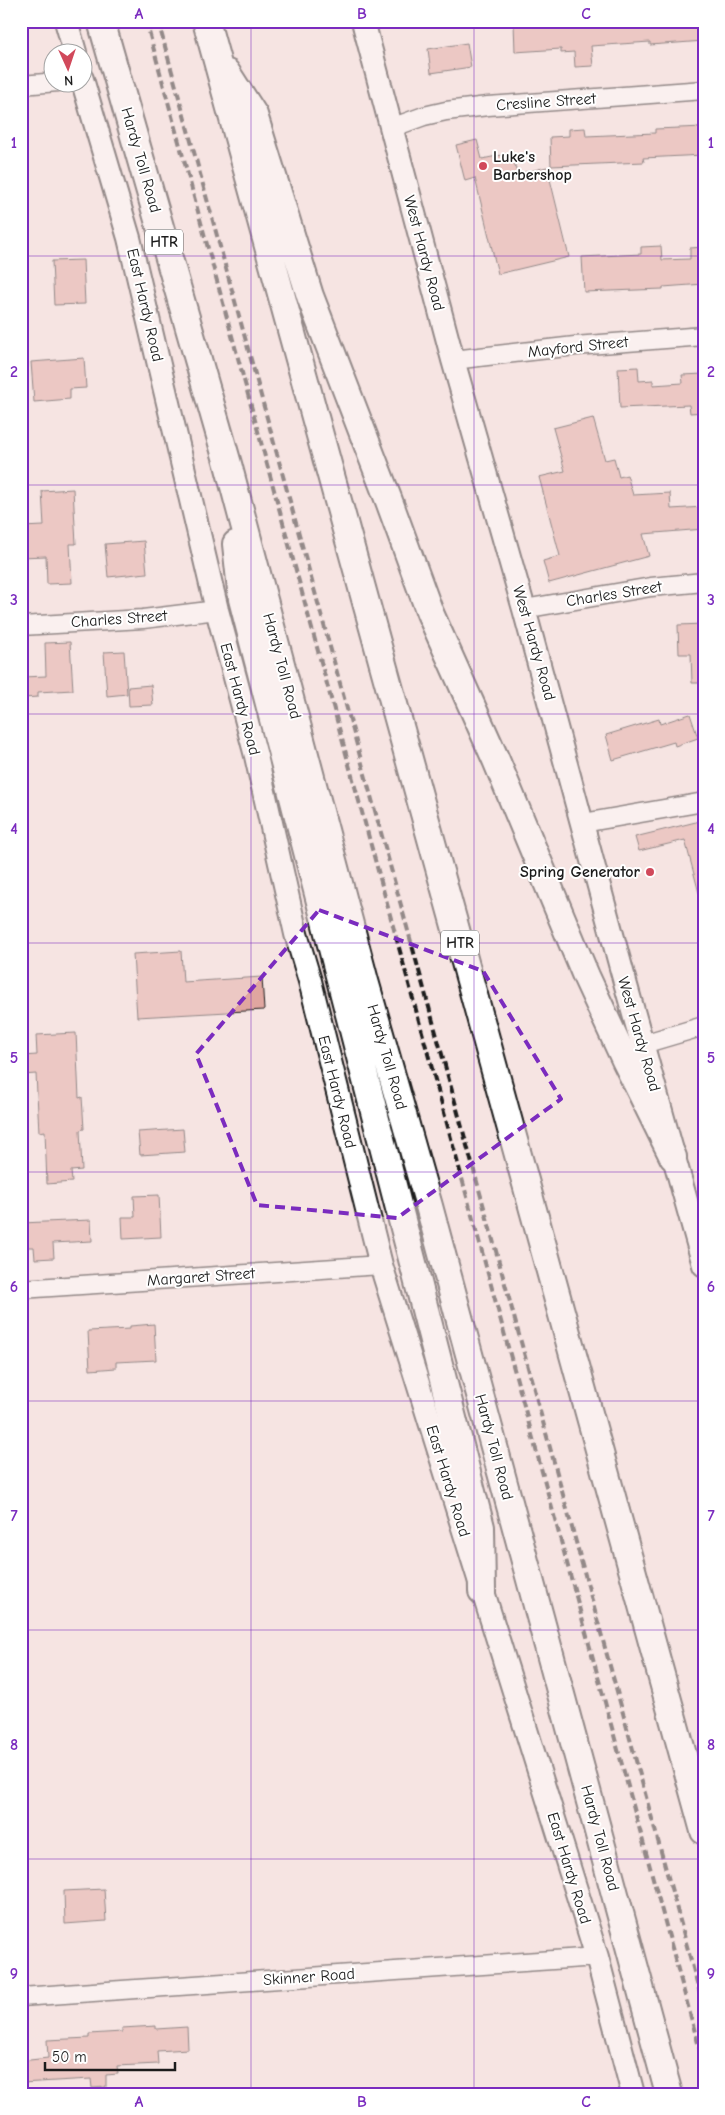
<svg xmlns="http://www.w3.org/2000/svg" width="725" height="2115" viewBox="0 0 725 2115" font-family="'Comic Neue',sans-serif">
	<rect width="100%" height="100%" fill="#f6e4e2"/>
	<filter id="ink" filterUnits="userSpaceOnUse"><feTurbulence type="fractalNoise" baseFrequency=".02" numOctaves="2"/><feDisplacementMap in="SourceGraphic" scale="10" xChannelSelector="R" yChannelSelector="G"/><feConvolveMatrix kernelMatrix="1 2 1 2 8 2 1 2 1" color-interpolation-filters="sRGB"/></filter>
	<g filter="url(#ink)">
		<path fill="#e0a6a0" stroke="#1c1c1c" d="M548,21V25L600,21H704V41L650,45V42L591,46L593,66L575,67L574,52L561,53V49L515,52L514,23Z
			M467,43L471,67L431,73L428,49Z
			M704,127V155L643,158L644,162L551,166L550,137L569,136V129L585,128L586,136L655,133V129Z
			M477,140L482,159L512,153L517,174L547,167L569,257L498,274L475,178L465,181L456,145Z
			M661,246L662,260L690,259V248L704,247V284L663,287V289L584,292L582,257L641,254V247Z
			M83,260L85,304L54,305L52,261Z
			M84,358L86,388L70,389V399L34,402L31,362Z
			M638,367L639,381L653,380V385L683,383L682,375L704,374V412L690,413L689,405L620,408L618,368Z
			M593,418L605,460L614,458L619,477L627,475L633,495L670,493L671,509L704,507V529L643,534L649,556L549,583L543,561L560,556L539,477L565,471L553,428Z
			M73,489L76,544H70L72,583L47,584L46,556L21,557V527L44,526L42,491Z
			M144,541L147,573L108,577L105,544Z
			M704,624V683H692L691,654H679L678,625Z
			M70,642L73,690L38,692V697L23,698L22,677L46,676L45,643Z
			M124,651L127,694L107,696L104,652Z
			M151,685L153,705L129,706L128,687Z
			M690,714L698,738L675,746L674,742L613,760L606,735L659,719L660,724Z
			M704,820V893H699L685,840L639,851L635,837Z
			M181,951L183,982L262,977L264,1010L137,1017L133,954Z
			M76,1033L79,1098L82,1097L84,1129L80,1130L82,1170L71,1171L72,1182L47,1184L45,1131L39,1132L36,1074L23,1075L22,1056L37,1055L36,1035Z
			M183,1129L185,1152L140,1155L138,1132Z
			M159,1195L161,1237L123,1239L122,1217H135L134,1196Z
			M91,1220L92,1241L53,1243L54,1258L35,1259L34,1247H21V1223Z
			M154,1324L156,1360L116,1362V1368L90,1370L88,1331L130,1329V1326Z
			M104,1889L106,1921L65,1924L64,1891Z
			M156,2026V2029L187,2027L188,2049L157,2051L158,2064L117,2066L118,2074L106,2075V2087L92,2088L91,2079L21,2083V2061L48,2058L47,2040L89,2038V2034L122,2032V2028Z"/>
		<g fill="none" stroke-linecap="round" stroke-linejoin="round">
			<defs>
				<path id="minor" d="M21,85L58,82
					M391,128L424,116L446,111L488,106L704,90
					M453,360L575,346L704,336
					M524,609L651,587L704,582
					M21,626L143,619L217,610
					M583,823L704,802
					M643,1044L704,1026
					M21,1289L381,1265
					M21,1997L597,1957"/>
				<path id="major" d="M66,21L75,52
					M363,21L453,360L524,609L623,975L704,1265
					M82,79L129,238L217,610L256,756L296,934L310,981L381,1265L597,1957L633,2094"/>
				<path id="highway" d="M101,21L228,464L365,981L429,1206L669,2094
					M206,21L704,1831
					M227,73L254,115L310,296L389,501L430,613L496,760L586,976L625,1060L673,1157
					M236,544L242,599L481,1527L482,1591"/>
			</defs>
			<use href="#minor" stroke="#1c1c1c" stroke-width="21"/>
			<use href="#major" stroke="#1c1c1c" stroke-width="26"/>
			<use href="#highway" stroke="#1c1c1c" stroke-width="30"/>
			<use href="#minor" stroke="#fff" stroke-width="18"/>
			<use href="#major" stroke="#fff" stroke-width="22"/>
			<use href="#highway" stroke="#fff" stroke-width="26"/>
			<path stroke="#1c1c1c" stroke-width="4" stroke-dasharray="8 4" stroke-linecap="butt" d="M146,21L704,2065
				M158,21L704,2008"/>
		</g>
	</g>
	<path d="M0 0H725V2115H0ZM319,910L483,971L561,1099L397,1218L257,1205L196,1054Z" fill="#f6e4e2" fill-opacity=".55" fill-rule="evenodd"/>
	<path fill="none" stroke="#7b2cbf" stroke-width="4" stroke-dasharray="10 6" stroke-linejoin="round" d="M319,910L483,971L561,1099L397,1218L257,1205L196,1054Z"/>
	<path fill="none" stroke="#7b2cbf" stroke-width="1" stroke-opacity="0.55" d="M251,21V2094M474,21V2094M21,256H704M21,485H704M21,714H704M21,943H704M21,1172H704M21,1401H704M21,1630H704M21,1859H704"/>
	<g fill="#d1495b" stroke="#fff" stroke-width="2">
		<circle cx="483" cy="166" r="5"/>
		<circle cx="650" cy="872" r="5"/>
	</g>
	<g text-anchor="middle" dominant-baseline="central" stroke-width="4" stroke-linejoin="round" paint-order="stroke">
		<g fill="#fff" stroke="#606060" stroke-width="1">
			<rect x="145" y="229.5" width="38" height="25" rx="4"/>
			<rect x="441" y="930.5" width="38" height="25" rx="4"/>
		</g>
		<g font-size="15" font-weight="bold" fill="#1c1c1c">
			<text x="164" y="242">HTR</text>
			<text x="460" y="943">HTR</text>
		</g>
		<g font-size="16" fill="#1c1c1c" stroke="#fff">
			<text transform="translate(546 102) rotate(-4)">Cresline Street</text>
			<text transform="translate(141 160) rotate(74)">Hardy Toll Road</text>
			<text transform="translate(424 253) rotate(75)">West Hardy Road</text>
			<text transform="translate(145 305) rotate(77)">East Hardy Road</text>
			<text transform="translate(578 347) rotate(-6)">Mayford Street</text>
			<text transform="translate(614 594) rotate(-9)">Charles Street</text>
			<text transform="translate(119 619) rotate(-4)">Charles Street</text>
			<text transform="translate(534 643) rotate(74)">West Hardy Road</text>
			<text transform="translate(282 666) rotate(75)">Hardy Toll Road</text>
			<text transform="translate(240 699) rotate(75)">East Hardy Road</text>
			<text transform="translate(639 1034) rotate(74)">West Hardy Road</text>
			<text transform="translate(387 1057) rotate(74)">Hardy Toll Road</text>
			<text transform="translate(337 1092) rotate(76)">East Hardy Road</text>
			<text transform="translate(201 1277) rotate(-4)">Margaret Street</text>
			<text transform="translate(494 1447) rotate(75)">Hardy Toll Road</text>
			<text transform="translate(448 1481) rotate(73)">East Hardy Road</text>
			<text transform="translate(600 1838) rotate(75)">Hardy Toll Road</text>
			<text transform="translate(569 1868) rotate(73)">East Hardy Road</text>
			<text transform="translate(309 1977) rotate(-4)">Skinner Road</text>
		</g>
		<g font-size="16" font-weight="bold" fill="#1c1c1c" stroke="#fff" text-anchor="start">
			<text x="493" y="157">Luke's<tspan x="493" dy="18">Barbershop</tspan></text>
			<text x="640" y="872" text-anchor="end">Spring Generator</text>
		</g>
	</g>
	<rect width="725" height="2115" fill="none" stroke="#fff" stroke-width="55"/>
	<g transform="translate(68 68) rotate(177)"><circle r="24" fill="#ffffff" stroke="#a4a4a4"/>
	<path d="M0-4L9 19L0 12L-9 19Z" fill="#d1495b"/>
	<text y="-8" font-size="14" font-weight="bold" text-anchor="middle" fill="#1c1c1c">N</text>
	</g>
	<path d="M45 2062v8h130v-8" fill="none" stroke="#1c1c1c" stroke-width="2.5"/>
	<text x="52" y="2062" font-size="15" fill="#1c1c1c" stroke="#ffffff" stroke-width="4" paint-order="stroke">50 m</text>
	<rect x="28" y="28" width="670" height="2060" fill="none" stroke="#7b2cbf" stroke-width="2"/>
	<g font-size="16" text-anchor="middle" font-weight="bold" fill="#7b2cbf">
		<text x="139" y="19">A</text>
		<text x="362" y="19">B</text>
		<text x="586" y="19">C</text>
		<text x="14" y="148">1</text>
		<text x="711" y="148">1</text>
		<text x="14" y="377">2</text>
		<text x="711" y="377">2</text>
		<text x="14" y="605">3</text>
		<text x="711" y="605">3</text>
		<text x="14" y="834">4</text>
		<text x="711" y="834">4</text>
		<text x="14" y="1063">5</text>
		<text x="711" y="1063">5</text>
		<text x="14" y="1292">6</text>
		<text x="711" y="1292">6</text>
		<text x="14" y="1521">7</text>
		<text x="711" y="1521">7</text>
		<text x="14" y="1750">8</text>
		<text x="711" y="1750">8</text>
		<text x="14" y="1979">9</text>
		<text x="711" y="1979">9</text>
		<text x="139" y="2107">A</text>
		<text x="362" y="2107">B</text>
		<text x="586" y="2107">C</text>
	</g>
</svg>
